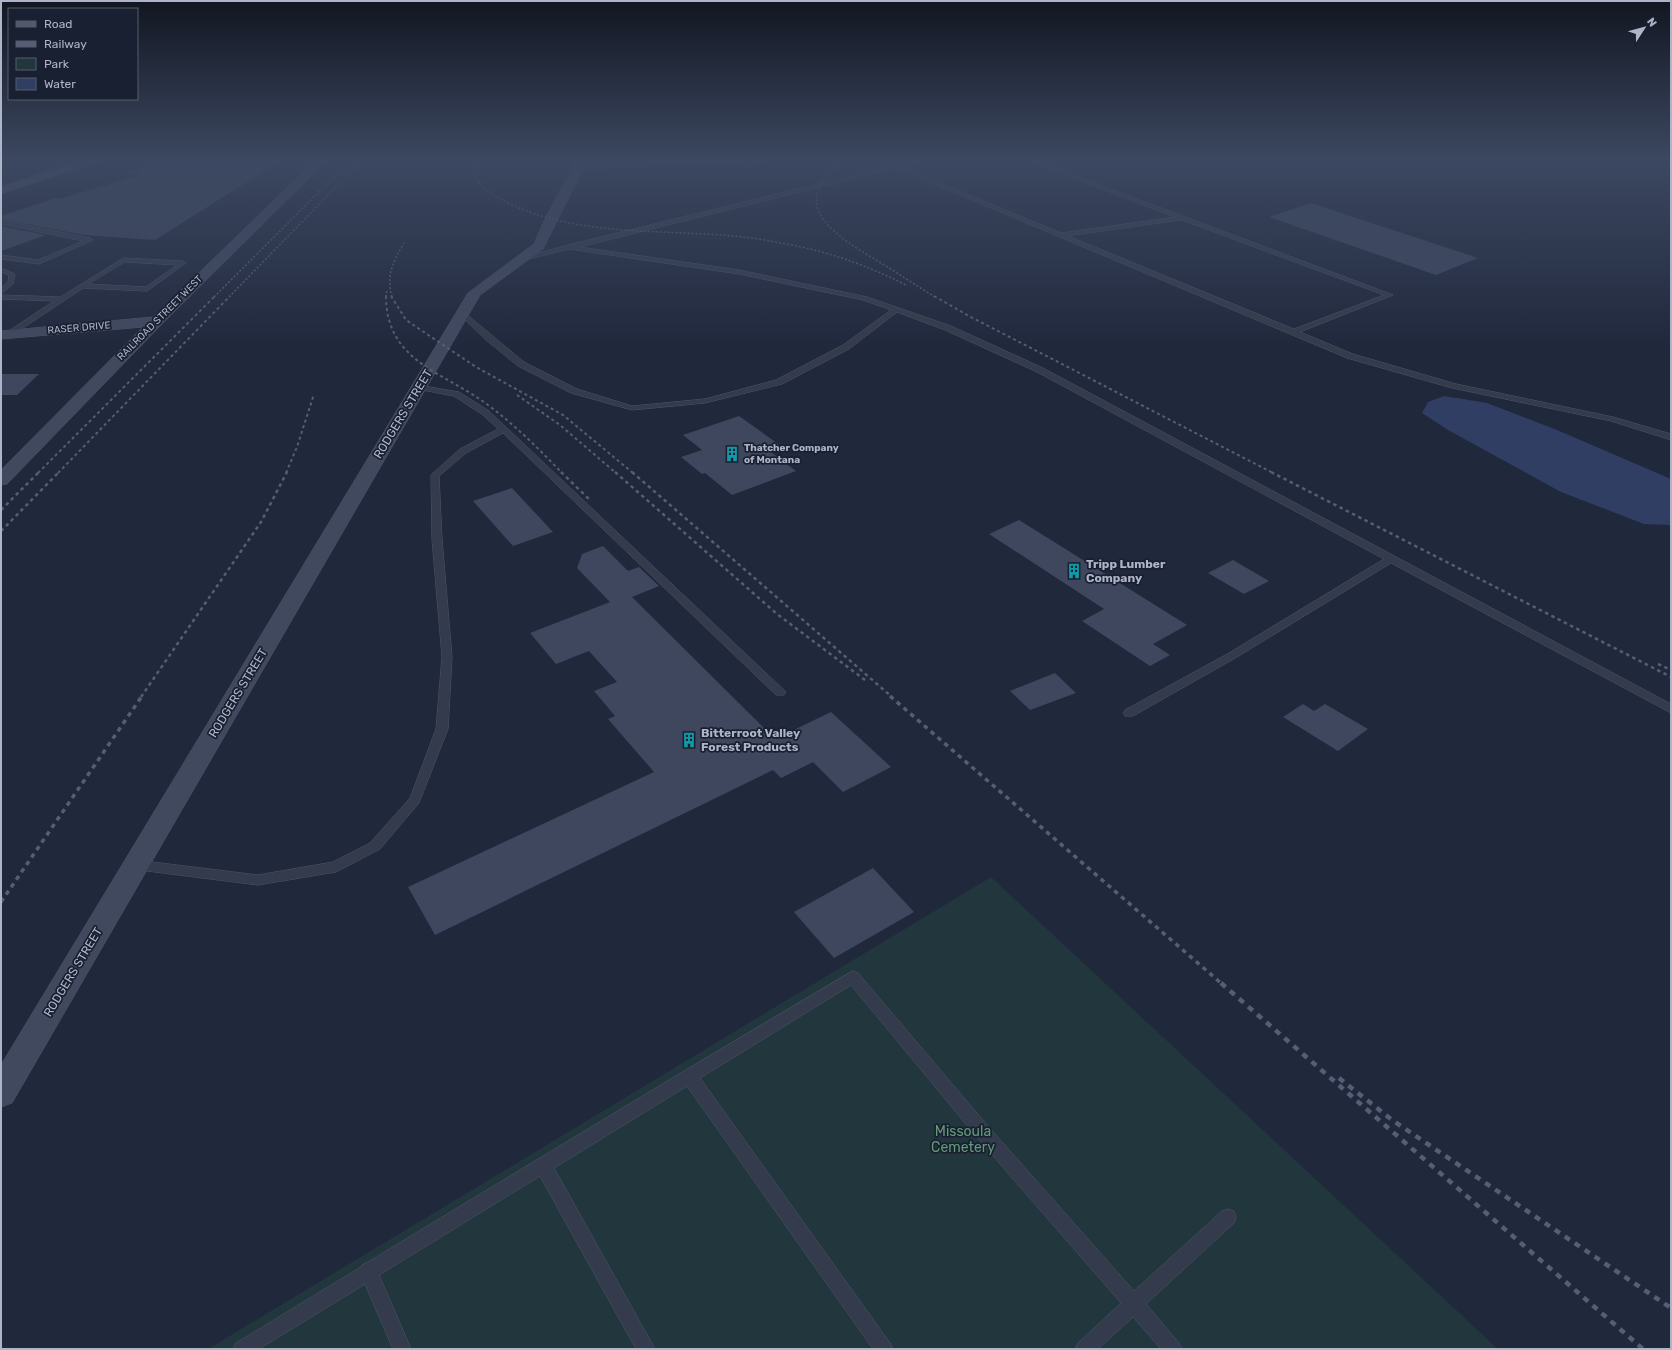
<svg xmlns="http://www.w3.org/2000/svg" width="1672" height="1350" viewBox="0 0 1672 1350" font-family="Rubik,sans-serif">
	<rect width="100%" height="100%" fill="#20283c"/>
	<path fill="#22363d" d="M991,877L1498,1349H208Z"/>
	<path fill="#303e63" d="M1444,396L1487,403L1557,430L1671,479V525L1644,524L1561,492L1448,430L1422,413L1428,402Z"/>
	<path fill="#3e475e" d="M170,159H284L155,240L84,235L1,219V216L56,198L59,199L141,175L129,172Z
		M1311,203L1478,258L1436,275L1269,217Z
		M1,226L46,235L1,251Z
		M1,374H39L17,395H1Z
		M739,416L781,446L768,450L796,471L732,495L705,473L702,474L681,457L702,450L683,435Z
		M512,488L553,532L513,546L473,501Z
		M1019,520L1187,625L1153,644L1170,655L1150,666L1082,621L1104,609L989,534Z
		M603,546L628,571L639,567L659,586L632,597L770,734L772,733L777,738L831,712L891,767L843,792L813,762L781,778L773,770L435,935L408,887L654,772L608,719L615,716L594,691L617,682L589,651L556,664L530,633L610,602L577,568L582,554Z
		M1233,560L1269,581L1244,594L1208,573Z
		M1055,673L1076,693L1030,710L1010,691Z
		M1303,704L1314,711L1325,704L1368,729L1338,751L1283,717Z
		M873,868L914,912L834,958L794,912Z"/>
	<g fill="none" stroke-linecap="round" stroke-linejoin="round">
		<defs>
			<path id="lane" d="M670,159L753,161L776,159L753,165L670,163L579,170L576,168L579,166Z
				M876,159C884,159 891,165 898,165C908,165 919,159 930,159L902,167L1061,233L1175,217L1023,159H1031L1393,295L1300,332L1353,354L1456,384L1613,417L1671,434V440L1611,421L1452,388L1347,358L896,168L579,247L739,270L867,297L951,326L1043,368L1671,704V713L1391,563L1237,657L1133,716H1125L1123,713L1125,710L1229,653L1384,559L1037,372L945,330L897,312L849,349L782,384L705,403L632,410L571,393L518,366L486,340L459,314L463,312L465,313L524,362L577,389L632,406L705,399L776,380L843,345L891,310L863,300L739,274L569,249L521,261L518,259L568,245L891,166ZM1182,220L1384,295L1294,329L1068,236Z
				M1,220L90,238L93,240L39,264L1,259V255L38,260L83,241L1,224Z
				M124,258L183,261L186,263L147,291L83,288L11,336H8L4,334L54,301L1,299V295L60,297ZM125,262L177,265L146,287L89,284Z
				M1,268L15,274L13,284L1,294V288L8,282L9,275L1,272Z
				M417,385L459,392L489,411L786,692L784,695H776L503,433L466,453L439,476L442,539L452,657L448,729L419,803L380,849L336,872L258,885L131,869L129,865L131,861L136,860L258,875L333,862L370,843L410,798L436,729L442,657L432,539L431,475L460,449L498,429L483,415L454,396L417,389Z
				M853,971L858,973L987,1125L1134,1291L1222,1211L1228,1209L1234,1211L1236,1217L1234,1223L1146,1304L1179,1343L1182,1349H1161L1133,1317L1098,1349H1075L1078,1343L1121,1303L975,1135L851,985L700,1078L890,1343L893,1349H873L687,1086L554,1168L655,1349H636L540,1176L379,1275L411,1349H393L365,1284L259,1349H233L236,1343L361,1267L362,1265L368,1262L684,1071Z"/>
			<path id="secondary" d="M317,159H328L162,324L7,484L1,485V470L143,327L1,339V331L153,317Z
				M577,159H588L543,249L480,295L12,1103L1,1107V1065L468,293L534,244L544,221Z"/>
			<path id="primary" d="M85,159H102L101,161L1,194V187Z"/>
		</defs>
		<use href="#lane" stroke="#4f5567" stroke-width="1"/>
		<use href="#secondary" stroke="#4f5567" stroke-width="1"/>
		<use href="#primary" stroke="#3d4455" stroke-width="1"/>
		<use href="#lane" fill="#343b4c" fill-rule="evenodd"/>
		<use href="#secondary" fill="#41495f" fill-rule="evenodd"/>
		<use href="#primary" fill="#51596c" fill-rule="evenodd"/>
		<path stroke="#555e74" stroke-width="1.5" stroke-dasharray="2 2" stroke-linecap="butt" d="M474,159C470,180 485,191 502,200C573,237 656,229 733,236C749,237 765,240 781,243C827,251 864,264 906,285
			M846,159C781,204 837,237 881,263C899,274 917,286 935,297
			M214,297L352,159
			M229,297L363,159
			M386,297L387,289
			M392,297C386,275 393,262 404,243"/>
		<path stroke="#555e74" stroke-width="2" stroke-dasharray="3 3" stroke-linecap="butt" d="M386,296C386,362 444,372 488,405C515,425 539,449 562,473
			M391,296L406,320L476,367L563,415L633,473
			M934,296L967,315L1273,473
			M517,395L560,425L616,473
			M38,473L215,296
			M58,473L230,296
			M286,473L297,447L314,394"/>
		<path stroke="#555e74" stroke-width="2.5" stroke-dasharray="3.5 3.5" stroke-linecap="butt" d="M561,472L591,501
			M615,472L777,614L865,680
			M632,472L892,697
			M1271,472L1671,677
			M1,510L39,472
			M1,531L59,472
			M1658,664L1671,670
			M141,697L261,522L287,472"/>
		<path stroke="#555e74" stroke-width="3.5" stroke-dasharray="4.5 4.5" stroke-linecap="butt" d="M890,696L1222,984
			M1,902L142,696"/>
		<path stroke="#555e74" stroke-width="4.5" stroke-dasharray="6 6" stroke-linecap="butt" d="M1221,983L1643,1349
			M1339,1078L1392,1120L1671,1308"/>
	</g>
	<linearGradient id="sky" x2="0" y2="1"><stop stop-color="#121621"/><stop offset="0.46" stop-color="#3c4861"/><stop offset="1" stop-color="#3c4861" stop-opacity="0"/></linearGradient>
	<rect width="1672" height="348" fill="url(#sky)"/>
	<defs>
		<symbol id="building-bare" viewBox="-9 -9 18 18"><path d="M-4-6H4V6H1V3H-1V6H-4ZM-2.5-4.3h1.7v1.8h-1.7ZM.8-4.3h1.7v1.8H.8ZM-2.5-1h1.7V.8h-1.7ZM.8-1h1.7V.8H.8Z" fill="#0f9aa8" stroke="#192031" stroke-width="2.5" paint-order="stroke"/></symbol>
	</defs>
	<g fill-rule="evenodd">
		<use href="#building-bare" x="721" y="443" width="22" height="22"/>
		<use href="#building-bare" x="1063" y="560" width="22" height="22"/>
		<use href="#building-bare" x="678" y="729" width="22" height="22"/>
	</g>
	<g text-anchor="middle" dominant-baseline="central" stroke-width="3.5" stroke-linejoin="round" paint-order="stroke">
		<g font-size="10" fill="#afb5c8" stroke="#192031">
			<text transform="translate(160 318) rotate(-45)">RAILROAD STREET WEST</text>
			<text transform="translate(79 328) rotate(-5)">RASER DRIVE</text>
		</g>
		<g font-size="10" font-weight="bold" fill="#afb5c8" stroke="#192031" text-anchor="start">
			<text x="744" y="448">Thatcher Company<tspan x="744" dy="12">of Montana</tspan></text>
		</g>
		<g font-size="12" fill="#afb5c8" stroke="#192031">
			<text transform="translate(403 414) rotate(-59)">RODGERS STREET</text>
			<text transform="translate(238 693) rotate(-59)">RODGERS STREET</text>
			<text transform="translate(73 972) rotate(-59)">RODGERS STREET</text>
		</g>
		<g font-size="12" font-weight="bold" fill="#afb5c8" stroke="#192031" text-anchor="start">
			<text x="1086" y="564">Tripp Lumber<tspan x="1086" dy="14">Company</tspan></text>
			<text x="701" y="733">Bitterroot Valley<tspan x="701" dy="14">Forest Products</tspan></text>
		</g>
		<g font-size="14" fill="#639b78" stroke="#192031">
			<text x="963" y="1131">Missoula<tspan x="963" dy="16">Cemetery</tspan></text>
		</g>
	</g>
	<rect width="1672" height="1350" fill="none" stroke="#afb5c8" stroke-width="4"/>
	<rect x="8" y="8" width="130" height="92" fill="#192031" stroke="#555c6d"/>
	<rect x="16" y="21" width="20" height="6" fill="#51596c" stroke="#555c6d"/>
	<text x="44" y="28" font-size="12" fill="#afb5c8">Road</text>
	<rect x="16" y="41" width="20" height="6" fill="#555e74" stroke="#555c6d"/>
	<text x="44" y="48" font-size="12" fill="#afb5c8">Railway</text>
	<rect x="16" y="58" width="20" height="12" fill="#22363d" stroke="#555c6d"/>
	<text x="44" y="68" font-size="12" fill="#afb5c8">Park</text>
	<rect x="16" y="78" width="20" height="12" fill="#303e63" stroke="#555c6d"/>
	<text x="44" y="88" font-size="12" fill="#afb5c8">Water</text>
	<g transform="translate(1644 28) rotate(54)" stroke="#192031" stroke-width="3" paint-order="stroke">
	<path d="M0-3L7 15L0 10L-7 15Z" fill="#afb5c8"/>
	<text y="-6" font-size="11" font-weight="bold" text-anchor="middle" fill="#afb5c8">N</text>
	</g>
</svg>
